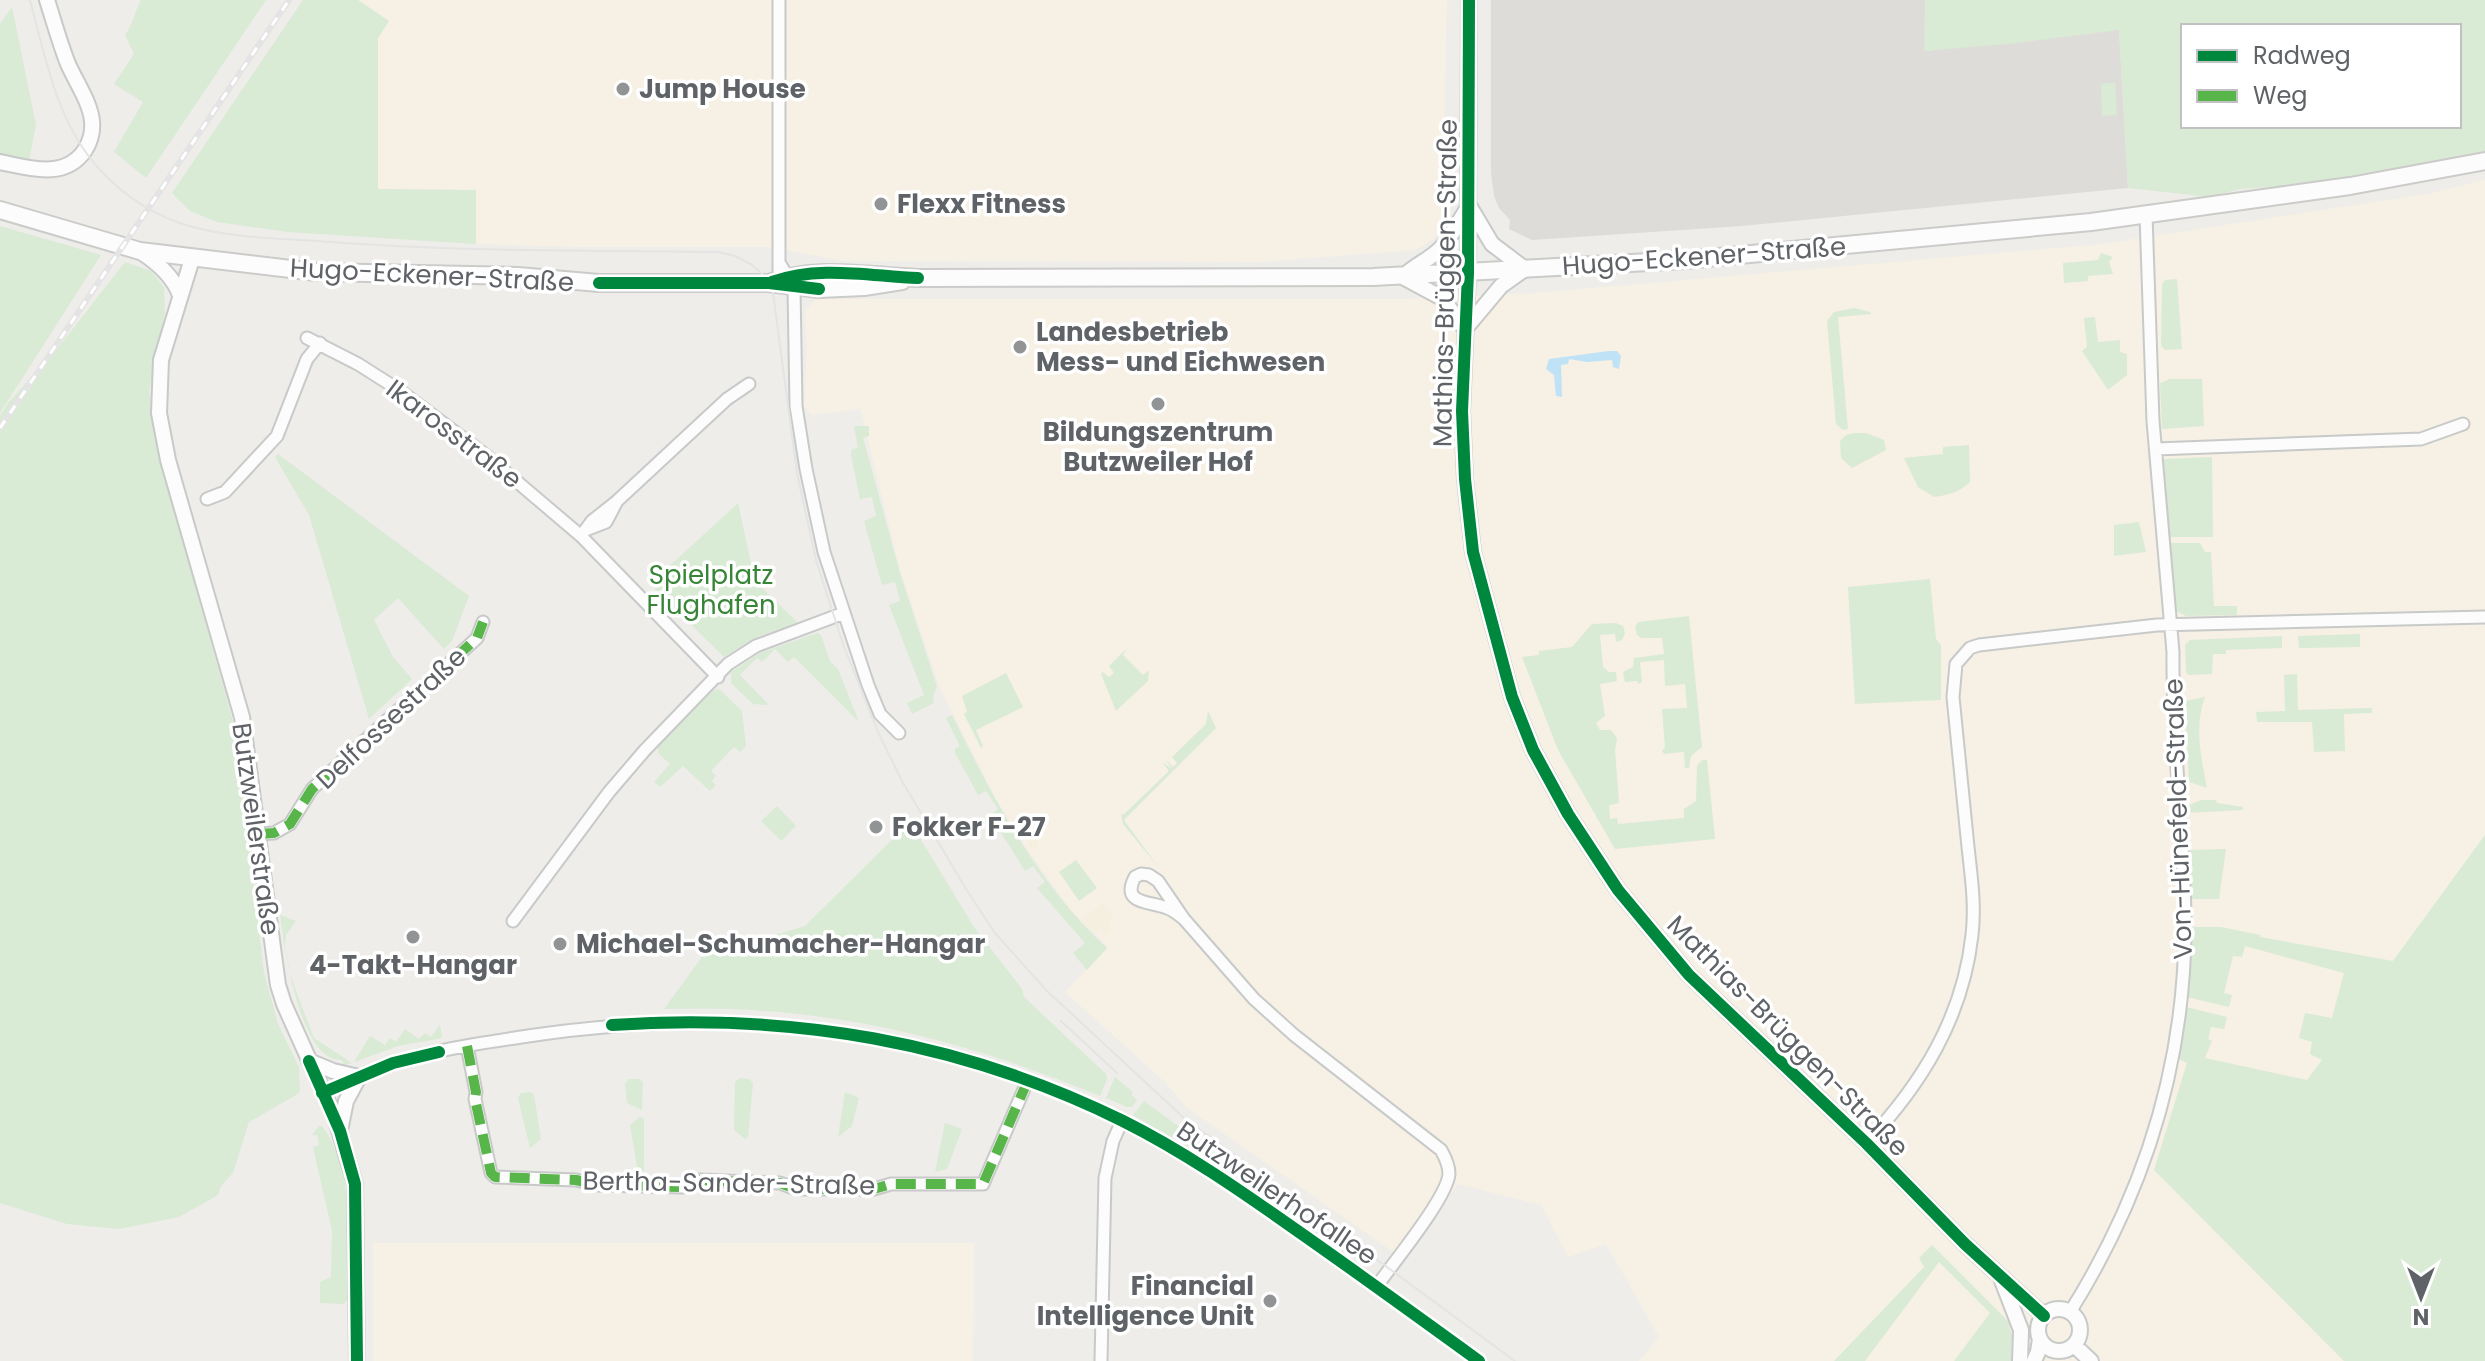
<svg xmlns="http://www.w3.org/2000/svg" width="2485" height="1361" viewBox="0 0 2485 1361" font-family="Poppins,sans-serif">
	<rect width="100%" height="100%" fill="#eeede9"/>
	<path fill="#f6f1e4" d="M358,0H1447L1442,222L1434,239L1415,250L1265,262L843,261L768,247H572L476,244L475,190L378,189V38L389,21Z
		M2485,180V835L2307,1080L2154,1169L2344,1361H1639L1659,1337L1606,1244L1568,1257L1541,1205L1458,1184L1403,1259L1186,1107L1165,1082L1065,992L1108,947L1072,912L1027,849L996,799L941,691L901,573L860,409L812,415L804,407L807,348L805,311L816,299H1407L1533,293L2102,244L2426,194Z
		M373,1243H974L973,1361H373Z"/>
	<path fill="#dedcd9" d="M1491,0H1925V51L2119,29L2128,188L1742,226L1532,240L1509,229L1510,220L1499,208L1494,196L1491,174Z"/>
	<path fill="#d9ead5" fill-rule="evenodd" d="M141,0H266L146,178L114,152L143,102L114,84L134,54L125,35C134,22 134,13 141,0Z
		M303,0H358L389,21L378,38V189L476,190V244L288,232L217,222L190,211L172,193Z
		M1925,0H2485V152L2297,185L2240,189L2210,197L2128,188L2119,30L2008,44L1924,51ZM2183,26H2459V126H2183Z
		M12,7L36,125L29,161L0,155V24Z
		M2115,82L2117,115L2102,116L2101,84Z
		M0,226L101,255L0,413Z
		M2101,253L2113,257L2109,262L2113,274L2088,276V281L2064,283L2063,263L2098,260Z
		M125,262L151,271L164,287L165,313L149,392L172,502L237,736L264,973L278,1024L299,1067L300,1091L296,1095L249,1122L233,1173L221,1186L218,1195L179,1217L119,1229L67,1224L0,1203V416L9,402L61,344Z
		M2177,279L2182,349L2165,350L2161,346L2162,284L2165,280Z
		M1854,308L1870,312L1871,314L1838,317L1848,429L1843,430L1836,424L1827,321L1834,312Z
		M2095,317L2098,342L2120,340V352L2127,354V375L2108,390L2082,351L2087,347L2084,318Z
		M2170,379H2202L2204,426L2162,429L2160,383Z
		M854,426H869V436L863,438L900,573L937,687L933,696L934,703L912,714L907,703L924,695L889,605L900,601L895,582L882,585L864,521L876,516L872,497L860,499L851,455L852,449L858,448Z
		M1855,433H1866L1884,440L1886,450L1852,468L1841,458L1840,441L1846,435Z
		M1969,445L1970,482C1960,492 1948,495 1934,497L1918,487L1904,458L1943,454V447Z
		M278,454L469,596L452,641L444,649L398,598L374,620L393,657L412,679L369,719L309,515L275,457Z
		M2212,457L2213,537H2168L2164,459Z
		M738,503L755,581L798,623L760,636L724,657L650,584Z
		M2139,522L2146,552L2114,556V525Z
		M2168,543H2200L2205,552H2211L2214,606H2237V615L2186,616L2174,610Z
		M1930,579L1936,639L1941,645V700L1855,704L1848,587Z
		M1689,616L1702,747L1691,756L1689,768H1685L1684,752L1664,754L1662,750L1665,748L1662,709L1687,708L1685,684L1665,686L1664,660L1640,662L1642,682L1638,684L1637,681L1625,682L1623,672L1633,667L1634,658L1664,654L1662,638H1641L1637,635L1635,627L1638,622Z
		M1616,623L1623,626L1625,633L1622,640L1616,642L1615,634L1600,635L1603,667L1609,672H1616L1617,681L1600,684L1605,716L1596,723L1600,730H1611L1617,738L1615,750L1619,803L1609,805L1610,819L1617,818L1618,824L1684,818V809L1696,801L1697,766L1702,760H1707L1715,839L1615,849L1558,750L1522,657L1539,655V651L1572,647L1592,624Z
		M817,633L821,635L830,661L838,669L859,722L794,657L788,662L775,649L762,662L757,658L740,675L769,705L753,704L731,683V672L760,653Z
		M2360,634V647L2299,648L2298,636Z
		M2282,636V648L2226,650V654H2213L2212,674L2189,675L2186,672L2185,645L2190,640Z
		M1127,648L1123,655L1143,675L1149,670L1148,681L1116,711L1101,674L1103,672L1109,677L1114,673L1109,666Z
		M1006,673L1023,707L976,730L983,746L981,748L964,714L967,712L962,696Z
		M2297,674L2298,710L2372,708V713L2344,714L2345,751L2314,752L2312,722H2257L2256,712L2285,711L2284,675Z
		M719,689L742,711L746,746L740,752L734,747L711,771L716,776L712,781L716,785L710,791L683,766L660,787L654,782L670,764L658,753V745L714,690Z
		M2205,697C2194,726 2201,758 2207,788L2189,782L2185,701Z
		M1208,711L1216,728L1124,820L1159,868L1123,824L1121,813L1123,815L1169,771L1162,762L1172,769L1165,759L1173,767L1177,763L1172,757L1206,724Z
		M952,715C993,798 1038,885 1107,948L1087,970L1073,953L1085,943L1037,888L1045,882L1033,866L1025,871L990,815L998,809L986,791L978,795L955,753V749L960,746L946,718Z
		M2201,800H2216L2217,803L2243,807V810L2185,813V807Z
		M777,806L796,826L781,841L761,821Z
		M910,822L974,927L1022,989L1024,997L1106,1074L1107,1079L1100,1096C954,1036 823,1004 664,1009L702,957L805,926Z
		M2485,835V1361H2344L2154,1170L2187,1063L2178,1059L2186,1007L2227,1017L2224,1029L2211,1027L2208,1039L2212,1041L2205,1058L2307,1080L2322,1060L2310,1054L2312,1042L2299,1038L2305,1013L2332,1018L2344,973L2245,946L2242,957L2233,956L2224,993L2232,995L2229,1007L2187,997L2191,927H2221L2260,935V937L2393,961Z
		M2226,849L2219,899H2190L2188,850Z
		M1076,860L1097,888L1079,901L1059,872Z
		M280,915L296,921L286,935L285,946L290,974L302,1007L314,1038L352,1063L344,1065L342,1060C300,1063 284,946 280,915Z
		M440,1025L442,1038L398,1046L354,1062L370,1036L385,1045L390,1038L396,1042L405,1029L419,1039L425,1033L431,1037Z
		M1115,1077L1133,1092L1131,1095L1137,1100L1132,1107H1127L1106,1098Z
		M740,1078L749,1079L753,1083L748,1137L745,1139L734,1130L735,1082Z
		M629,1079H639L643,1082L642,1110L627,1103L625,1084Z
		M531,1092L534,1095L541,1139L530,1148L518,1098L521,1093Z
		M845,1092L859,1098L852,1126L838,1137Z
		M1144,1101L1351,1253L1349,1256L1229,1170L1133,1115Z
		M640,1117L644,1119V1170L638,1173L630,1125Z
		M945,1123L962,1129L947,1169L935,1172Z
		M319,1126L323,1127C356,1174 348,1245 348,1299L344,1304L320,1303V1282L331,1277L332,1231L313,1147L319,1145L317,1135H312Z
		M1932,1245L2008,1321L2012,1335L2011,1361H1954L1990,1313L1939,1262L1865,1361H1834L1924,1267L1919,1258Z"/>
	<path fill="#f5efe0" d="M1032,812L1037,815L1031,824L1044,830L1038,837L1037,848L1033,849L1028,845L1030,835L1023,833L1021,824Z
		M1103,904L1113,917L1108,924L1110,931L1105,934L1101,928L1094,933L1081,919Z"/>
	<path fill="#bfe2f7" d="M1609,351H1617L1621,356L1619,369L1613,367L1612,360L1587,362L1569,359L1568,364L1561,365L1562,397L1556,396L1554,375L1546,369L1549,359Z"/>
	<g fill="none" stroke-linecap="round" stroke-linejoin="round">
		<defs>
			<path id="minor" d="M779,0V271
				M780,264L794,288L796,406L806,469L824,552L868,685L880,714L899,733
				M307,338L358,364L399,390L488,457L581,536L718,677
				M2156,449L2421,439L2463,424
				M207,499L225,492L277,436L307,359L320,343
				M588,529L606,522L616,503
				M581,536L592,521L616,502L727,399L749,384
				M258,834L274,833L290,824L312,789L477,638L483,622
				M1184,919C1179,915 1173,910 1167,908C1151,901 1120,905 1135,877L1141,874L1149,875L1158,881L1184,919L1254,999L1294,1035L1441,1150C1445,1157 1449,1165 1449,1174C1447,1198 1393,1263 1377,1286
				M513,921L609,792L645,750L728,664L756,646L844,613
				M467,1046L476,1092L475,1099L491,1173L495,1177L576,1180L598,1185L682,1187L699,1180L780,1183L796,1189H874L891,1184H983L1028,1080
				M322,1093C346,1083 369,1072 392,1064C436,1049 483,1043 528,1036C736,1005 934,1026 1124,1122C1184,1152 1239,1190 1295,1229C1357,1272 1418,1316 1479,1361
				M1866,1143C1922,1084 1963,1017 1972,935C1976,902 1970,869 1967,837C1962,790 1958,744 1953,697L1956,664L1970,648L1979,645L2157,625L2485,617
				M2070,1312C2146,1191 2187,1059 2185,914C2183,827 2172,740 2173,652L2153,421L2146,215
				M1101,1361L1105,1178L1113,1141L1122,1121"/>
			<path id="tertiary" d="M1469,0L1468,273L1462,411L1465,479L1473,552L1512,697L1533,750L1568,814L1618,890L1689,975L1866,1143L1965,1244L2044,1316
				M0,162C29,168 65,180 85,150C90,142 93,131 92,121C90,102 76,82 68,64C60,44 54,22 47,0
				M141,252C158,263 173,276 180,295
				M192,259L161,360L159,413L168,460L242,717L278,985L284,1004L336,1120L355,1184L357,1361
				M1465,329L1442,298L1403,277C1414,265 1428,261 1440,249C1451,238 1460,219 1469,206
				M1465,329L1501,286L1525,269L1492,244L1470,207
				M309,1061L333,1071L359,1077L346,1101L340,1131
				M2001,1278L2021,1330L2020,1361
				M2038 1330a21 21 0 1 1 42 0a21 21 0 1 1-42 0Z
				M2074,1345L2091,1361
				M2034,1361L2038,1352L2040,1339"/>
			<path id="secondary" d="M0,210L140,251L316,272L518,276L599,283H769L819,289L864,287L902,281
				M769,283C818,265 867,276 918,278L1373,277L1686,260L2091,222L2350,186L2485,161"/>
		</defs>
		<use href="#minor" stroke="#c8c9c9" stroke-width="15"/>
		<use href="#tertiary" stroke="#c8c9c9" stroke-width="18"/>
		<use href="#secondary" stroke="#cbcbca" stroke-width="20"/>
		<use href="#minor" stroke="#fcfcfc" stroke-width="11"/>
		<use href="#tertiary" stroke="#fcfcfc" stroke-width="14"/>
		<use href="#secondary" stroke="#fcfcfc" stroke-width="16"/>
		<path stroke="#e3e4e3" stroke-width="2" d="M30,0C46,60 57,124 101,171C125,197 158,218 193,227C237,239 285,238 331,242C460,252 589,250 718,252L735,256L752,265L762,274L773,293L797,473L816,560L844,647L878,732L902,781L966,889L995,933L1047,991L1184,1118L1515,1361
			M1061,1021L1117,1073"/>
		<defs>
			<path id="rail" d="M0,428L289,0"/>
		</defs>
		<use href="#rail" stroke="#e3e4e3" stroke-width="6"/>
		<use href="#rail" stroke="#fff" stroke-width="3" stroke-dasharray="9" stroke-linecap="butt"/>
		<path stroke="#58b549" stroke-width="10" stroke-dasharray="20 10" stroke-linecap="butt" d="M258,834L274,833L290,824L312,789L477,638L483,622
			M467,1046L476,1092L475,1099L491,1173L495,1177L576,1180L598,1185L682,1187L699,1180L780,1183L796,1189H874L891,1184H983L1028,1080"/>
		<defs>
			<path id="cycleway" d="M1469,0L1468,273L1462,411L1465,479L1473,552L1512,697L1533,750L1568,814L1618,890L1689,975L1866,1143L1965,1244L2044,1316
				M772,282C819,265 869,276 918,278
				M599,283H769L819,289
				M612,1025C792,1013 961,1041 1123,1121C1183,1151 1238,1189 1292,1227C1355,1271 1417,1316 1479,1361
				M309,1061L340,1131L355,1184L357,1361
				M322,1093L393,1063L439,1052"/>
		</defs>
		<use href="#cycleway" stroke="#fff" stroke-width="17"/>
		<use href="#cycleway" stroke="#00873e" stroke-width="12"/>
	</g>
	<g fill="#919394" stroke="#fff" stroke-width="3">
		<circle cx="623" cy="89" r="8"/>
		<circle cx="881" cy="204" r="8"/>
		<circle cx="1020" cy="347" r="8"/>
		<circle cx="1158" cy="404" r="8"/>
		<circle cx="876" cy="827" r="8"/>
		<circle cx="413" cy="937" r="8"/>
		<circle cx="560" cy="944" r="8"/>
		<circle cx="1270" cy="1301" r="8"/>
	</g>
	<g text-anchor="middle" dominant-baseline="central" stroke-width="7" stroke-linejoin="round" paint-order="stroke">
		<g font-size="26" font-weight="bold" fill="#5f6367" stroke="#fff" text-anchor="start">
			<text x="639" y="89">Jump House</text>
			<text x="897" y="204">Flexx Fitness</text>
			<text x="1036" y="332">Landesbetrieb<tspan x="1036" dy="30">Mess- und Eichwesen</tspan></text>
			<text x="1158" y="432" text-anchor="middle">Bildungszentrum<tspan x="1158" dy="30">Butzweiler Hof</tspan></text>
			<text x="892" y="827">Fokker F-27</text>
			<text x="576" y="944">Michael-Schumacher-Hangar</text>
			<text x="413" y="965" text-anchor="middle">4-Takt-Hangar</text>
			<text x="1254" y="1286" text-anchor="end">Financial<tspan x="1254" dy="30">Intelligence Unit</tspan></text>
		</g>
		<g font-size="26" fill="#5f6367" stroke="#fff">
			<text transform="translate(1704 256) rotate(-4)">Hugo-Eckener-Straße</text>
			<text transform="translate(432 275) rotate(3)">Hugo-Eckener-Straße</text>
			<text transform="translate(1445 283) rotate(-89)">Mathias-Brüggen-Straße</text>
			<text transform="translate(454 434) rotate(37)">Ikarosstraße</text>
			<text transform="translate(391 718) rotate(-43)">Delfossestraße</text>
			<text transform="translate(2178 819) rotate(-92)">Von-Hünefeld-Straße</text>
			<text transform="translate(256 829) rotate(82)">Butzweilerstraße</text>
			<text transform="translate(1788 1036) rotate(45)">Mathias-Brüggen-Straße</text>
			<text transform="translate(729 1183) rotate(1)">Bertha-Sander-Straße</text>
			<text transform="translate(1277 1193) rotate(34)">Butzweilerhofallee</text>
		</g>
		<g font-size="26" fill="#388538" stroke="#fff">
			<text x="711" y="575">Spielplatz<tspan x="711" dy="30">Flughafen</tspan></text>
		</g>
	</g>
	<rect x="2181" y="24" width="280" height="104" fill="#ffffff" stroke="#bfc1c2" stroke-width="2"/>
	<rect x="2197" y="50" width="40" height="12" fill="#00873e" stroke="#bfc1c2" stroke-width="2"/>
	<text x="2253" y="64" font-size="24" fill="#5f6367">Radweg</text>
	<rect x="2197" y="90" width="40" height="12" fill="#58b549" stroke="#bfc1c2" stroke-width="2"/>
	<text x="2253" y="104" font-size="24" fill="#5f6367">Weg</text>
	<g transform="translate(2421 1297) rotate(180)" stroke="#ffffff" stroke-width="6" paint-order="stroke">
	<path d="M0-6L14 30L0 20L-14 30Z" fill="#5f6367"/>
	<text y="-12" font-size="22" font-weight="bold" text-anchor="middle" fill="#5f6367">N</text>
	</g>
</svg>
